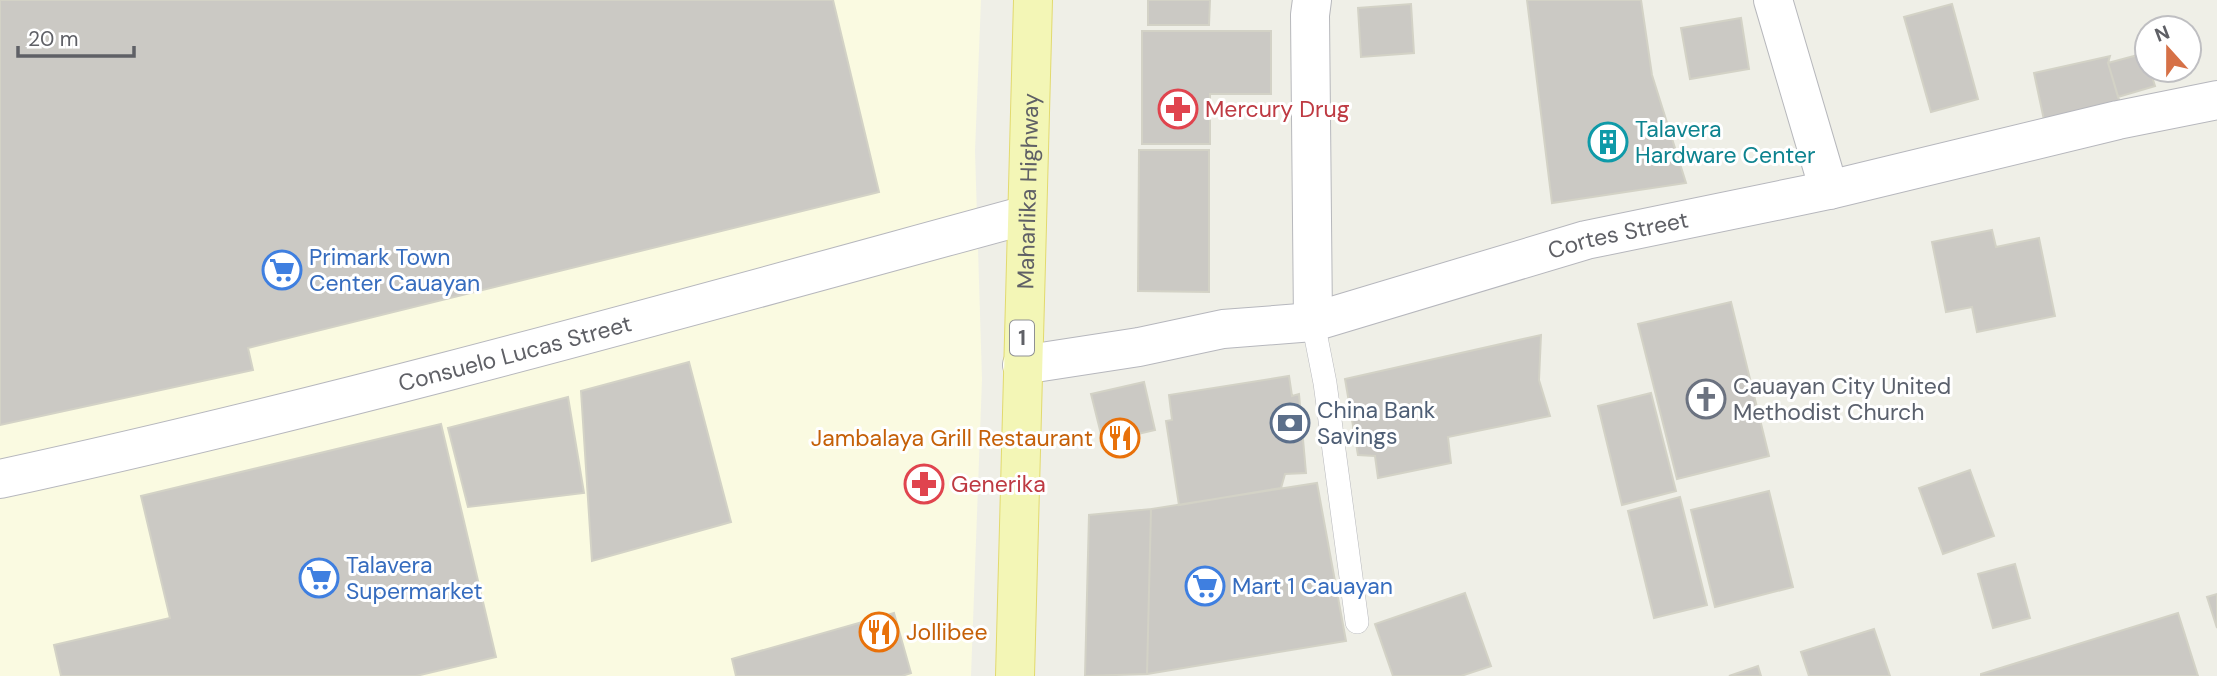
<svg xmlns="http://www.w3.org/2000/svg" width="2217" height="676" viewBox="0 0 2217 676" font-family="'DM Sans',sans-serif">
	<rect width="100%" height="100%" fill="#efefe7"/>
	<path fill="#fafae1" d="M0,0H981L975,151L982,379L971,676H0Z"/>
	<path fill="#cbc9c4" stroke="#d3d2c6" stroke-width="2" d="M0,0H833L879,192L248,348L253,370L0,425Z
		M1148,0H1210L1209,25H1148Z
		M1527,0H1641L1652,75L1686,183L1552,203Z
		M1411,4L1414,53L1361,57L1358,8Z
		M1952,4L1978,99L1931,112L1904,17Z
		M1741,18L1749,69L1690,79L1681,28Z
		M1142,31H1271V94H1210V144H1142Z
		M2145,53L2147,70H2150L2155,86L2118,97L2108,63Z
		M2110,56L2108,63L2120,103L2044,120L2034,73Z
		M1139,150H1209V292L1138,291Z
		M1992,230L1996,247L2039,238L2055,316L1977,332L1972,307L1946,312L1932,242Z
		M1731,302L1769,456L1677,479L1638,324Z
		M1541,335L1539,380L1550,416L1448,437L1451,463L1378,478L1375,456L1358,455L1345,379Z
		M689,362L731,522L592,561L581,391Z
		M1289,376L1292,396L1299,394L1306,473L1285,474L1281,488L1179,505L1166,421L1172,420L1169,395Z
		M1144,382L1155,430L1103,442L1091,394Z
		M1651,393L1676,491L1622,505L1598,406Z
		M568,397L584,493L468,507L448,428Z
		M441,424L496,657L416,676H61L54,645L170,618L141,496Z
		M1970,470L1994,536L1943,554L1919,488Z
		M1317,483L1346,641L1147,674L1151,509Z
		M1769,491L1793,587L1715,607L1691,510Z
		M1680,497L1707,605L1654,618L1628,511Z
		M1151,509L1147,674L1085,676L1089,515Z
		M2015,564L2030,618L1993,628L1978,574Z
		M1465,593L1491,666L1461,676H1393L1375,624Z
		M2217,594V628L2207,597Z
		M894,613L911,673L902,676H736L732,659Z
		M2178,613L2198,676H1981V674Z
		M1874,629L1890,676H1809L1801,652Z
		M1758,666L1761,676H1729Z"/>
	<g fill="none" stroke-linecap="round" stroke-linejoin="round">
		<defs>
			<path id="lane" d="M1313,322L1325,383L1357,622"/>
			<path id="street" d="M1312,0L1310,15L1313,322
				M1773,0L1829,190"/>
			<g id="secondary">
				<path id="s1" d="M1022,365L1139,347L1223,329L1313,322L1586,240L1829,190L2118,120L2217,100"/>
				<path id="s2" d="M0,479C345,404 685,308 1026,215"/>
			</g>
			<g id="primary">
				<path id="s3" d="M1015,676L1033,0"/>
			</g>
		</defs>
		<use href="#lane" stroke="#b7b8bc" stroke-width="24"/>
		<use href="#street" stroke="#b7b8bc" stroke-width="40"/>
		<use href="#secondary" stroke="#b6b7bd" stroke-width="40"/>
		<use href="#primary" stroke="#e2da6e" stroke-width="40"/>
		<use href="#lane" stroke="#fff" stroke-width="23"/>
		<use href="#street" stroke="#fff" stroke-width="38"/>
		<use href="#secondary" stroke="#fff" stroke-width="38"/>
		<use href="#primary" stroke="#f3f6b6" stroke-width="38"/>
	</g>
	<defs>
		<symbol id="pharmacy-ring" viewBox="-11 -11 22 22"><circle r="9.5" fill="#fff" stroke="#e0444e" stroke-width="1.5"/><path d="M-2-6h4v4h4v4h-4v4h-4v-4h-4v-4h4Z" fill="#e0444e"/></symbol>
		<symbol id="building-ring" viewBox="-11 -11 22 22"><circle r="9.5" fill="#fff" stroke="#0f9aa8" stroke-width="1.5"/><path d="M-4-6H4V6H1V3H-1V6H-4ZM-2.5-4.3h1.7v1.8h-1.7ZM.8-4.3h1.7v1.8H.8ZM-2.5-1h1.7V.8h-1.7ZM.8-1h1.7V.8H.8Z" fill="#0f9aa8"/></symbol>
		<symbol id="supermarket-ring" viewBox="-11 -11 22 22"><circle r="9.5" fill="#fff" stroke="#3f7fe0" stroke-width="1.5"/><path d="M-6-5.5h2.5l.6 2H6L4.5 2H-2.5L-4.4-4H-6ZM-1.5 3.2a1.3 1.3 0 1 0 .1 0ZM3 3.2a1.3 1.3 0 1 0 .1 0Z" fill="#3f7fe0"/></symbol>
		<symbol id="church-ring" viewBox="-11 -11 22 22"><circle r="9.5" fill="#fff" stroke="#6b7280" stroke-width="1.5"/><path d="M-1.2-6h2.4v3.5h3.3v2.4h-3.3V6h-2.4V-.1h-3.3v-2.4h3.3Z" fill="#6b7280"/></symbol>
		<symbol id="bank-ring" viewBox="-11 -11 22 22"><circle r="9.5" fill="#fff" stroke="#5c6f8a" stroke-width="1.5"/><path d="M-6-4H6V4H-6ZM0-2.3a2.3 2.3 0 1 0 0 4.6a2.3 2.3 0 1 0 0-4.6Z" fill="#5c6f8a"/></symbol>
		<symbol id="restaurant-ring" viewBox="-11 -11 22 22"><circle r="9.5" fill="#fff" stroke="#e8710a" stroke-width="1.5"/><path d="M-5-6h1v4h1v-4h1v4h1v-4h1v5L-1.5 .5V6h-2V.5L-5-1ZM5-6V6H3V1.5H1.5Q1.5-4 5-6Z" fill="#e8710a"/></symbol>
	</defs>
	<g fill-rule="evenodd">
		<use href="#pharmacy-ring" x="1156" y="87" width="44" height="44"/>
		<use href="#building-ring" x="1586" y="120" width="44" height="44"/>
		<use href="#supermarket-ring" x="260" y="248" width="44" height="44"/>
		<use href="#church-ring" x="1684" y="377" width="44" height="44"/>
		<use href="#bank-ring" x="1268" y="401" width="44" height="44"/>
		<use href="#restaurant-ring" x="1098" y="416" width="44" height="44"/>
		<use href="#pharmacy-ring" x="902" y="462" width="44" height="44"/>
		<use href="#supermarket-ring" x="297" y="556" width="44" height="44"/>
		<use href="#supermarket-ring" x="1183" y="564" width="44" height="44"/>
		<use href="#restaurant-ring" x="857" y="610" width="44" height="44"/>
	</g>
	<g text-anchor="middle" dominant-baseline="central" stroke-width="6" stroke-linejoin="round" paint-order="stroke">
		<rect fill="#fff" stroke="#8f9094" stroke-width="2" x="1010" y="320.5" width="24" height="35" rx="5"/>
		<g font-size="21" font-weight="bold" fill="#5f6066">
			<text x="1022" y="338">1</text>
		</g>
		<g font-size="23" fill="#be3a42" stroke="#fff" text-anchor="start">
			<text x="1205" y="109">Mercury Drug</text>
			<text x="951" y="484">Generika</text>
		</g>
		<g font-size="23" fill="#0d838f" stroke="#fff" text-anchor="start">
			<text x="1635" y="129">Talavera<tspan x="1635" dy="26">Hardware Center</tspan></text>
		</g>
		<g font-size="23" fill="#5f6066" stroke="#fff">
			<text stroke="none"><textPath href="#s3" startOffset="485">Maharlika Highway</textPath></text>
			<text stroke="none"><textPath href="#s1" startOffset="612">Cortes Street</textPath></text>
			<text stroke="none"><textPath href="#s2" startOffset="530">Consuelo Lucas Street</textPath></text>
		</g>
		<g font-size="23" fill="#366cbe" stroke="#fff" text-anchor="start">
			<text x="309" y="257">Primark Town<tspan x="309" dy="26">Center Cauayan</tspan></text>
			<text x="346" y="565">Talavera<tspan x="346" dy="26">Supermarket</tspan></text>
			<text x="1232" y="586">Mart 1 Cauayan</text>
		</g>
		<g font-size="23" fill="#5b616d" stroke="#fff" text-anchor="start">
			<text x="1733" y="386">Cauayan City United<tspan x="1733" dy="26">Methodist Church</tspan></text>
		</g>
		<g font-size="23" fill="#4e5e75" stroke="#fff" text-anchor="start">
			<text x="1317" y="410">China Bank<tspan x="1317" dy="26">Savings</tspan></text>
		</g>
		<g font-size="23" fill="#c56008" stroke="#fff" text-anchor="end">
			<text x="1093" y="438">Jambalaya Grill Restaurant</text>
			<text x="906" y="632" text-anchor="start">Jollibee</text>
		</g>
	</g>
	<g transform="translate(2168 49) rotate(339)"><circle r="33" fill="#ffffff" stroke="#bfbfc2" stroke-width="2"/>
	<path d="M0-5L12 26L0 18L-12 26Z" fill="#d67147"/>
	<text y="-10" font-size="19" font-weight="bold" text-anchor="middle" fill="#5f6066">N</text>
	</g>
	<path d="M18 46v10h116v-10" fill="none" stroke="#5f6066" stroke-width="3.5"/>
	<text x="28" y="46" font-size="21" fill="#5f6066" stroke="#ffffff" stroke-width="5" paint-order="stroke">20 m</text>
</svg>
